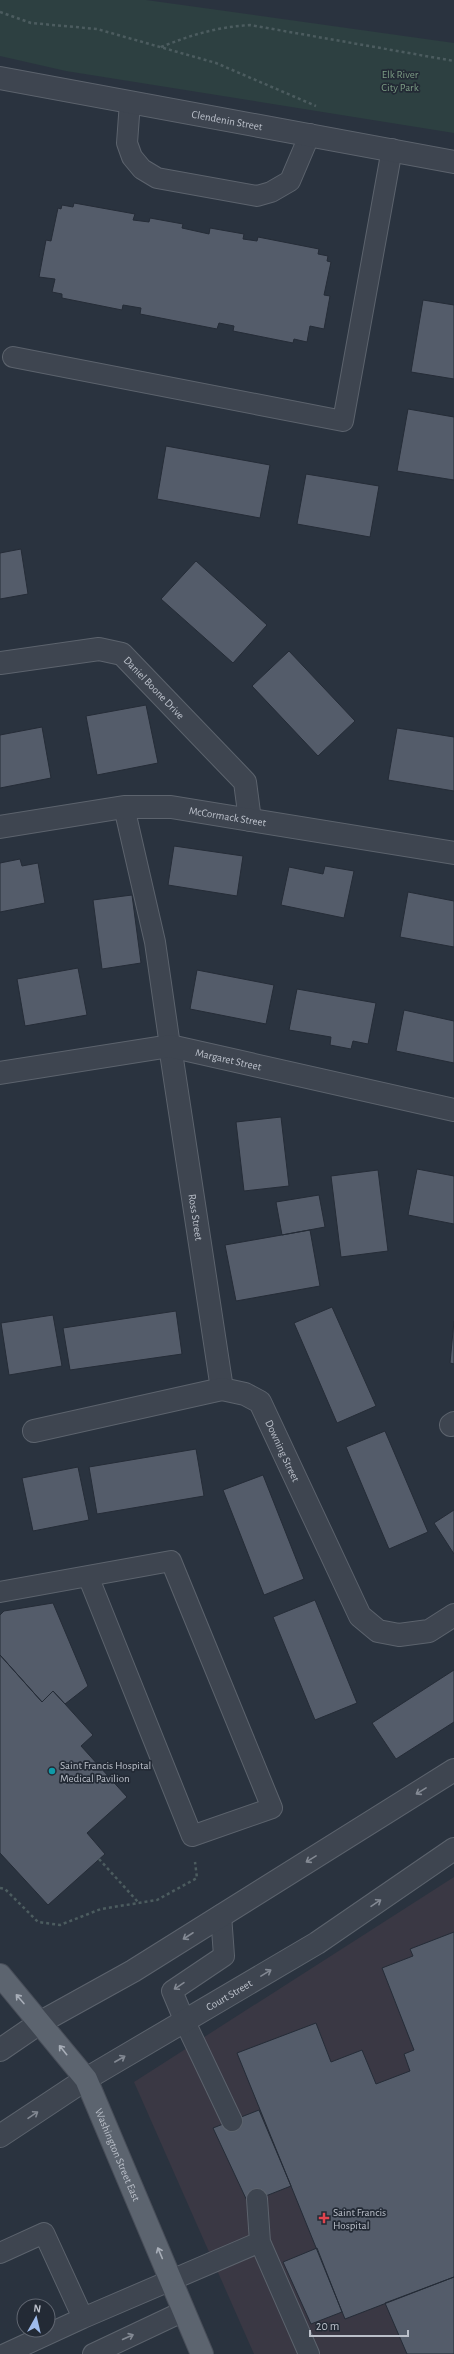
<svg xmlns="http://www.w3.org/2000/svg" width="454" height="2354" viewBox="0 0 454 2354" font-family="'Alegreya Sans',sans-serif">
	<rect width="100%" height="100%" fill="#2a333f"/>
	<path fill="#3a3844" d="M454,1877V2354H254L134,2082Z"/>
	<path fill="#2d4041" d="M0,0H146L454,43V133L66,71L0,56Z"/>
	<path fill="#545c6a" stroke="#252c37" d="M74,203L135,214L133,220L149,222L150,218L183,224L182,228L209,234L210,228L244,234L243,239L257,241L258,237L319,249L318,254L328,256L327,261L331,262L324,295L330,296L324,329L310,326L307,342L294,339L293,343L233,331L234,326L219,323L217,329L140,314L141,308L123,305L122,310L62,298V294L52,292L55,279L39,277L46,240L51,241L58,208L61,209L62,205L73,207Z
		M423,300L454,305V379L411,372Z
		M408,409L454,417V480L397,471Z
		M166,446L270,465L260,518L157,499Z
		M306,474L379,486L370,537L297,524Z
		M21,549L28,594L0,599V553Z
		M196,561L267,625L233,663L161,599Z
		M289,651L355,721L318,756L252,686Z
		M146,705L158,763L97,775L86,716Z
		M42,727L51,778L0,788V735Z
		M397,728L454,737V791L388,780Z
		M174,846L243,856L237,896L168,885Z
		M20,859L22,866L38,863L45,903L0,912V863Z
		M325,866L354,871L344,918L281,905L289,867L323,874Z
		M408,892L454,901V947L400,937Z
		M132,895L141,963L102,969L93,900Z
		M78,968L87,1015L25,1026L17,979Z
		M197,970L274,985L266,1024L190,1009Z
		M297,989L376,1003L368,1044L353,1041L351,1049L330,1045L331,1037L289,1030Z
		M404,1010L454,1021V1063L396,1051Z
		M281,1117L289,1186L244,1191L236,1122Z
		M417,1169L454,1176V1224L408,1215Z
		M378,1170L388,1251L341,1257L331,1176Z
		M319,1195L325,1227L282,1235L276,1202Z
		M310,1230L320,1286L236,1301L225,1245Z
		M332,1307L376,1406L337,1423L294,1323Z
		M176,1311L182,1354L70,1370L63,1328Z
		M53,1315L62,1366L9,1375L1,1323Z
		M454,1321V1364L450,1363Z
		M385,1431L428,1532L389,1549L346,1447Z
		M196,1449L204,1496L97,1514L89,1467Z
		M78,1467L89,1520L33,1531L22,1478Z
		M263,1475L304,1579L264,1595L223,1490Z
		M454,1510V1554L434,1523Z
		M315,1600L357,1703L315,1720L273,1617Z
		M53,1603L88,1686L65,1704L53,1691L42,1702L0,1655V1615L4,1611Z
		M0,1655L42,1702L53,1691L65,1704L93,1735L81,1746L127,1797L87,1833L105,1854L48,1905L0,1853Z
		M454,1670V1722L396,1759L372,1723Z
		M454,1932V2277L345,2319L237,2053L316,2023L331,2062L362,2050L376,2084L410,2071L404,2054L414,2050L382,1968L413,1956L410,1949Z
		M259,2110L291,2186L248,2203L213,2128Z
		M317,2248L342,2312L311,2324L283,2262Z
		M454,2277V2354H407L385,2303Z"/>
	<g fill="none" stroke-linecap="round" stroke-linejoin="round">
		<defs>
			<path id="service" d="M130,102L127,143L132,157L142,169L157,178L257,196L271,192L290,181L310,134
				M13,357L343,421L392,149
				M124,807L155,942L170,1046
				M0,1592L171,1561L272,1808L192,1836L88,1576
				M221,1915L224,1956L172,1991L185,2022L232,2121
				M257,2199L260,2242
				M0,2253L44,2233L83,2318L5,2354
				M83,2318L260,2242L309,2354
				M93,2354L184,2311"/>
			<g id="minor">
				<path id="s1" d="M0,78L454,162"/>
				<path id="s2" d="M0,663L99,649L122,654L245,782L250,820"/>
				<path id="s3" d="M0,827L124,807H171L454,853"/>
				<path id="s4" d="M170,1046L222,1389"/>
				<path id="s5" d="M0,1073L170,1046L454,1110"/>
				<path d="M451,1425L454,1423"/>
				<path id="s6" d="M34,1431L222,1389L245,1394L260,1402L360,1616L378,1631L399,1635L429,1631L454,1615"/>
			</g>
			<g id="tertiary">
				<path d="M0,2050L41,2022L133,1971L454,1770"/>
				<path id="s7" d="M0,2136L86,2079L317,1943L454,1849"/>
			</g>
			<g id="primary">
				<path id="s8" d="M0,1975L86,2079L202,2354"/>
			</g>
		</defs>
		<use href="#service" stroke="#5c636d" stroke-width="22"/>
		<use href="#minor" stroke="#5c636d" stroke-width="24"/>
		<use href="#tertiary" stroke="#5c636d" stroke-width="24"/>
		<use href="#primary" stroke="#484e59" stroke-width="24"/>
		<path stroke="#4c5c5f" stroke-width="2.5" stroke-dasharray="3 3" stroke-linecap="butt" d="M0,12L31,23L97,29L216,63L316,106
			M161,47C191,35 217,27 250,25L454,61
			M99,1859L138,1902
			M0,1888L5,1889L38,1922L60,1925L101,1909L157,1900L197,1878L195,1862"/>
		<use href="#service" stroke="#3e4550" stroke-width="20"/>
		<use href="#minor" stroke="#3e4550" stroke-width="22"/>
		<use href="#tertiary" stroke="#3e4550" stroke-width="22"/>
		<use href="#primary" stroke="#5c646f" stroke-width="22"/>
	</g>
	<defs><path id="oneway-shaft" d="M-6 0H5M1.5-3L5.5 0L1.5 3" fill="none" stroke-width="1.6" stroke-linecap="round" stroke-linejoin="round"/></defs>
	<g stroke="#838993">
		<use href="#oneway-shaft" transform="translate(421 1791) rotate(148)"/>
		<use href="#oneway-shaft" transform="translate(311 1859) rotate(148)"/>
		<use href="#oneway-shaft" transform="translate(376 1903) rotate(-34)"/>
		<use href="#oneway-shaft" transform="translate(188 1936) rotate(147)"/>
		<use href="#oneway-shaft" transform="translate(266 1973) rotate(-31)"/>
		<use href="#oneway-shaft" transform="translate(179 1986) rotate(146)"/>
		<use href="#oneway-shaft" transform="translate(120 2059) rotate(-30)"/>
		<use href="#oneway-shaft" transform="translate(33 2115) rotate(-34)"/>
		<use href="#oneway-shaft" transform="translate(128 2337) rotate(-24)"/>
	</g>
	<g stroke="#a8aeb8">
		<use href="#oneway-shaft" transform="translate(20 1999) rotate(-131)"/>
		<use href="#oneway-shaft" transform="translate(63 2050) rotate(-129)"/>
		<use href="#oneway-shaft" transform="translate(160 2253) rotate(-113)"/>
	</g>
	<circle fill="#0f9aa8" stroke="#232a35" stroke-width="1.5" cx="52" cy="1771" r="4"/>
	<path fill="#e0444e" stroke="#232a35" stroke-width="1.5" d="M322 2212h4v4h4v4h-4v4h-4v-4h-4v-4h4z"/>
	<g text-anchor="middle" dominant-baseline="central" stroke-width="3.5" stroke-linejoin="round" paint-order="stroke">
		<g font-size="11" fill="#7c9c84" stroke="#232a35">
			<text x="400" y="74">Elk River<tspan x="400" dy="13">City Park</tspan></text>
		</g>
		<g font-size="11" fill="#bbc0ca" stroke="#232a35">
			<text stroke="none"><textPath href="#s1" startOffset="231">Clendenin Street</textPath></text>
			<text stroke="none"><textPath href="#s2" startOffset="170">Daniel Boone Drive</textPath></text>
			<text stroke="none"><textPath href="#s3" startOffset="230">McCormack Street</textPath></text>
			<text stroke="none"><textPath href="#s5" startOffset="232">Margaret Street</textPath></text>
			<text stroke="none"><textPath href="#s4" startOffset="173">Ross Street</textPath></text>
			<text stroke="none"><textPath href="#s6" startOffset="287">Downing Street</textPath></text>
			<text stroke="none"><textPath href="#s7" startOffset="269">Court Street</textPath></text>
			<text stroke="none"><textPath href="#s8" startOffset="217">Washington Street East</textPath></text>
		</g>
		<g font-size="11" fill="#bbc0ca" stroke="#232a35" text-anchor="start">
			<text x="60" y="1765">Saint Francis Hospital<tspan x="60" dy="13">Medical Pavilion</tspan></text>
			<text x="333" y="2212">Saint Francis<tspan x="333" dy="13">Hospital</tspan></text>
		</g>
	</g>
	<g transform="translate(36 2318) rotate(8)"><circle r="19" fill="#232a35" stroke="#606671"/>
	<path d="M0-3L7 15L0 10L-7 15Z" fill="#9ebbec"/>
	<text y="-6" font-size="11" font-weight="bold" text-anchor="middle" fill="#bbc0ca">N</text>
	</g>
	<path d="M310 2330v6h98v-6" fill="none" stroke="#bbc0ca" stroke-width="2"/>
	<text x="316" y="2330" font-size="12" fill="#bbc0ca" stroke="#232a35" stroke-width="3" paint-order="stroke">20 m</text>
</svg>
